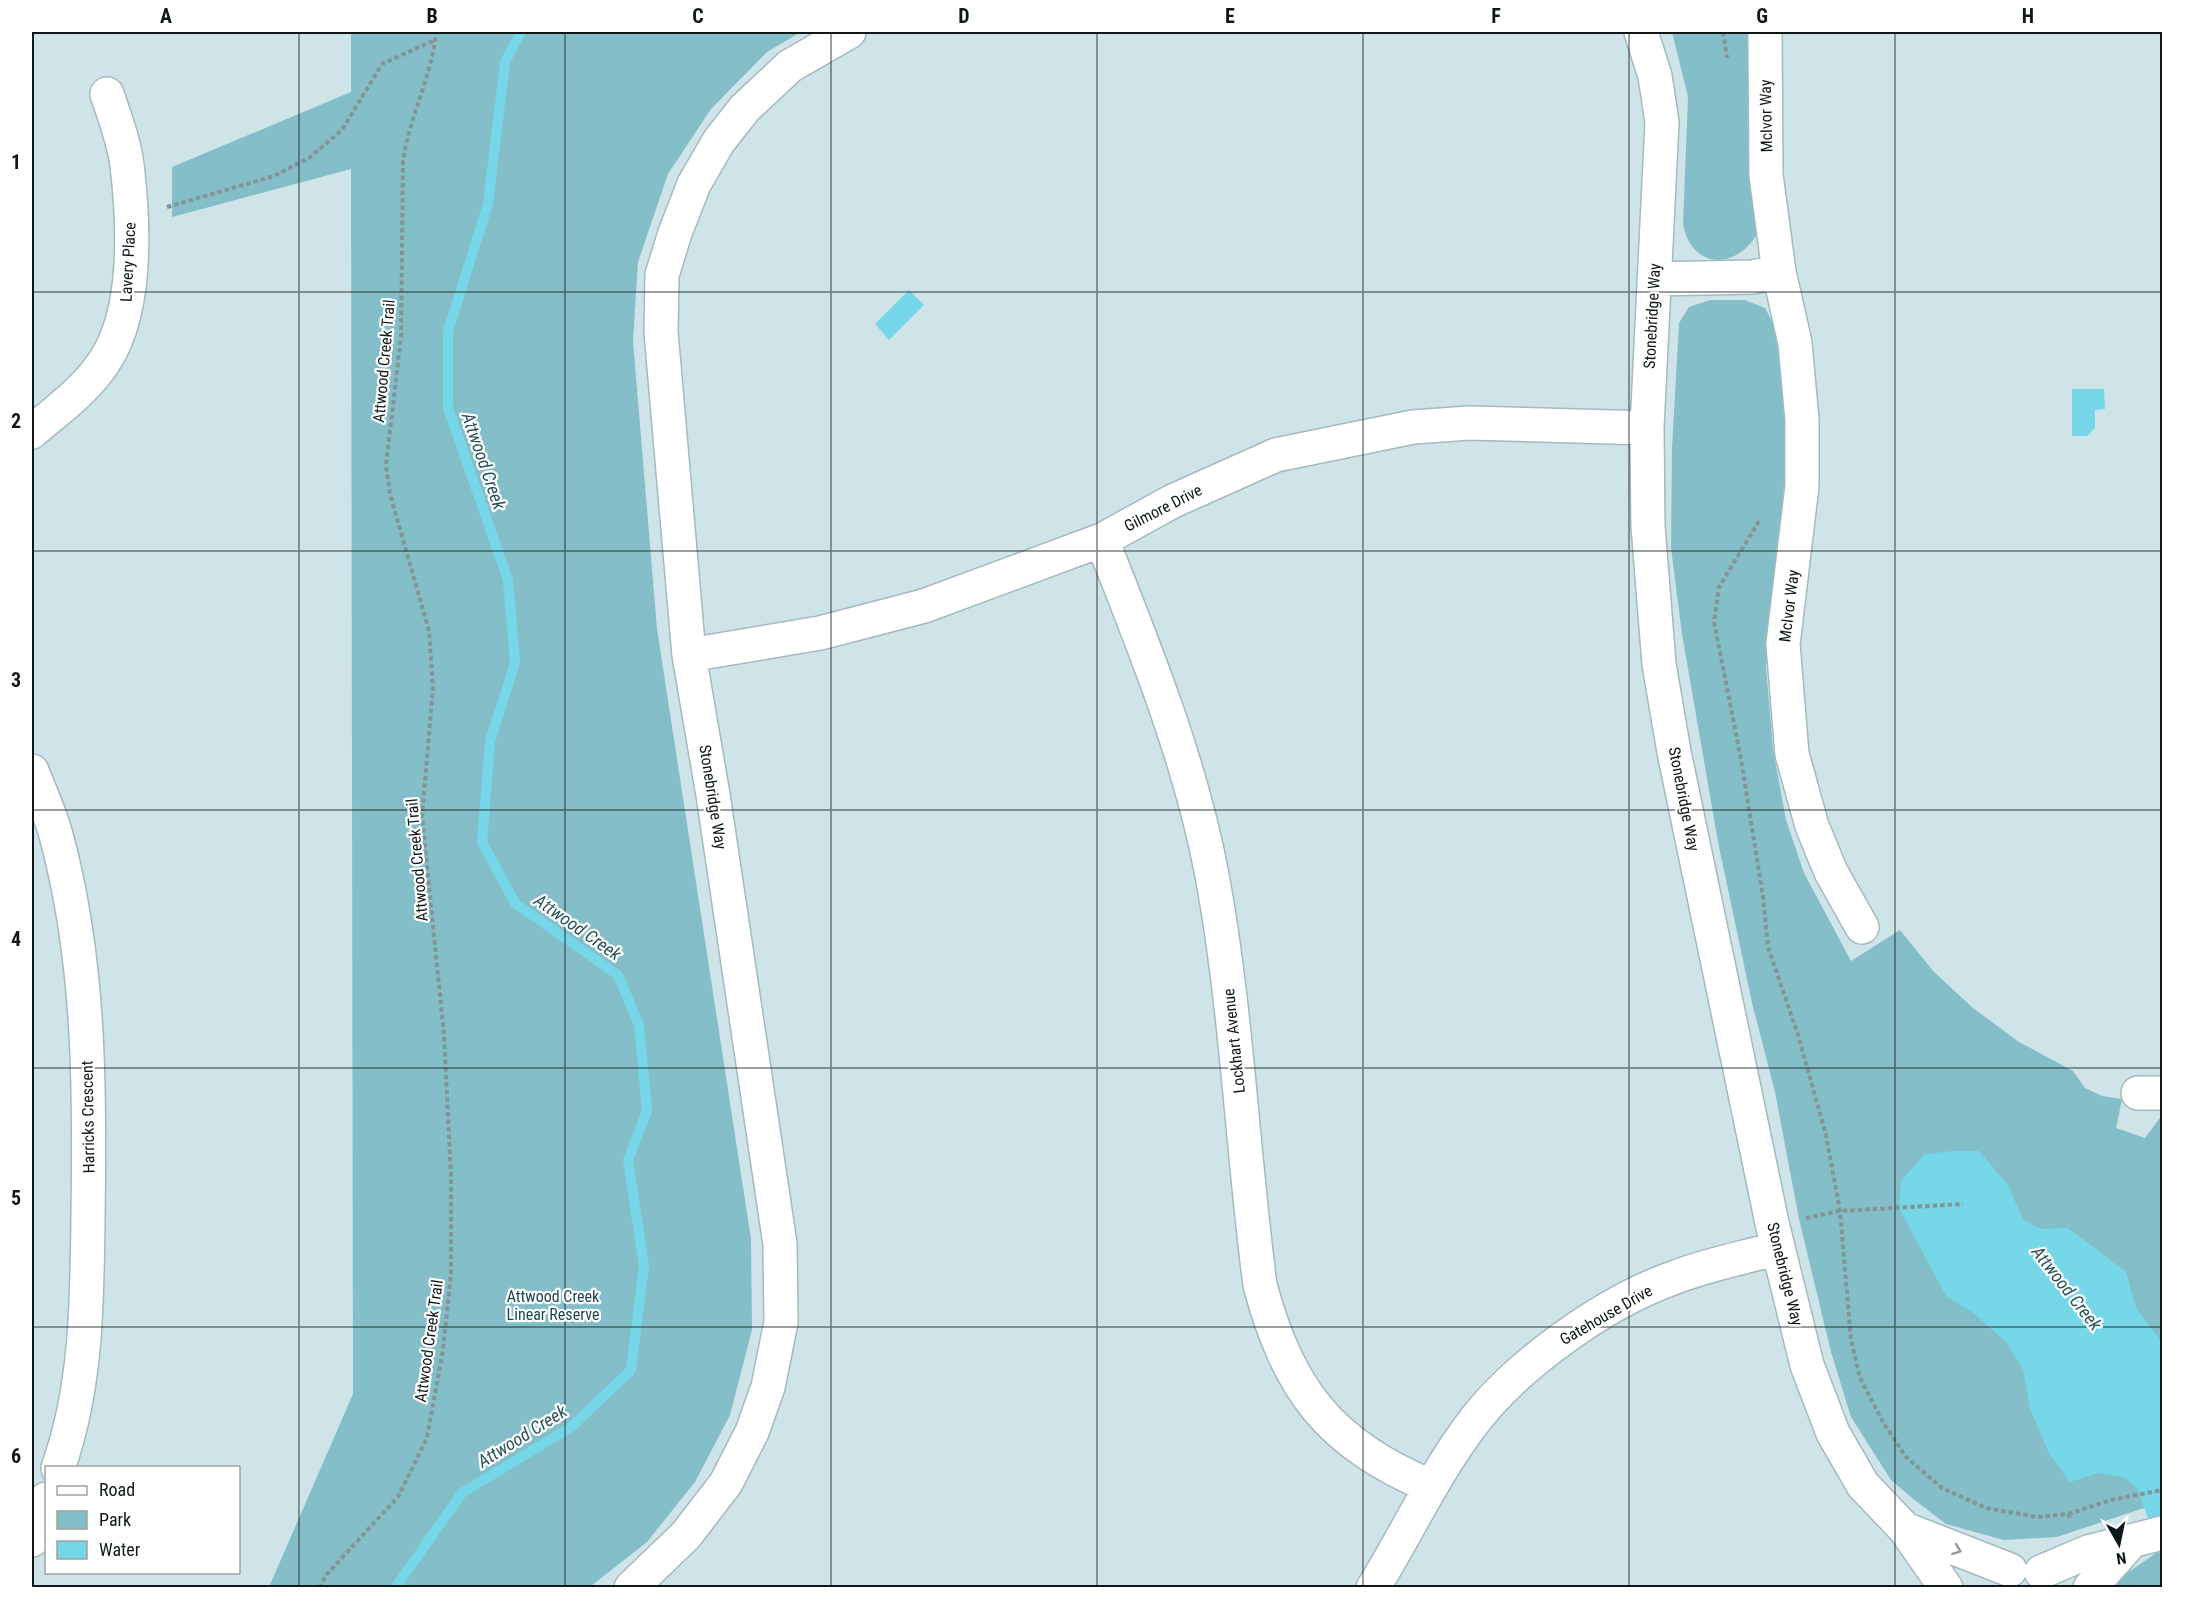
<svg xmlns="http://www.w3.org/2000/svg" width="2194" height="1619" viewBox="0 0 2194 1619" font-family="'Roboto Condensed',sans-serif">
	<rect width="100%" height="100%" fill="#cfe4e8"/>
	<path fill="#84bfc9" d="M351,32H801L767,52L711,109L668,174L638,262L633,341L657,629L751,1239L752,1330L730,1415L695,1482L647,1542L591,1586L269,1587L353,1394L351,169L172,217V167L351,92Z
		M1672,32H1751L1760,229C1740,270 1692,272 1683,224L1688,97Z
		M1710,300H1745L1765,308L1774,325L1787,408L1785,474L1766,667L1773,749L1786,820L1804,873L1851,961L1900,930L1934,972L1973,1008L2019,1042L2073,1071L2085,1088L2102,1096L2122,1099L2116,1128L2145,1138L2162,1115V1502L2057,1537L2004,1540L1946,1524L1912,1498L1891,1480L1851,1417L1831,1352L1799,1219L1775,1092L1752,1003L1718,842L1682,634L1671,548L1672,448L1679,323L1689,307Z
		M2162,1549V1587L2109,1588L2114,1582Z"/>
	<path fill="#75d7e8" d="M909,290L924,305L889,340L875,324Z
		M2072,389H2104L2105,409L2095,410V428L2087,436H2072Z
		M1954,1151H1979L2008,1185L2023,1220L2041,1229L2068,1228L2126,1272L2136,1308L2162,1342V1561L2138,1489L2124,1477L2098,1473L2070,1482L2049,1453L2030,1409L2023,1370L2007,1343L1972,1312L1946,1296L1899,1208L1901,1181L1925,1154Z"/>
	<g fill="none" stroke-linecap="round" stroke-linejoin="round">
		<path stroke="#75d7e8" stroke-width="10" d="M395,1588L462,1493L571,1427L631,1370L644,1266L628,1160L647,1111L639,1025L618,975L515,903L482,842L490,741L515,663L508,580L448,408V331L488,204L505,62L521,32"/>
		<defs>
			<path id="minor" d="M1641,32L1655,76L1662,122L1647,428L1648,526L1659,664L1674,752L1772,1223L1807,1365L1833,1433L1863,1485L1905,1529L1946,1588
				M1765,32L1766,175L1779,272L1795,343L1802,420V486L1783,644L1792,754L1812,826L1831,872L1862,927
				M1654,279L1752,277L1779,272
				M32,432C56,411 86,390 104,362C138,312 134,224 127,165C124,141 115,118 107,94
				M1102,540C1145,649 1190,759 1212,875C1237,1010 1242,1148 1260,1285C1288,1389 1329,1444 1430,1486
				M689,655L820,633L924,606L1102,540L1173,501L1276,455L1413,427L1469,423L1647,428
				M32,771C40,792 50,813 56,835C90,960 90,1088 88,1217C87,1301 87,1387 58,1468
				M2138,1093H2162
				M1905,1529L2010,1570
				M32,1540L46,1499
				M2041,1572L2088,1552L2162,1533
				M631,1588L686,1535L726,1483L752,1432L768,1387L781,1322L780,1244L713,795L689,655L661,332L662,275L675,233L694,184L719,141L745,108L790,66L849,32
				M1373,1588C1406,1535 1432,1478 1469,1428C1512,1368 1603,1303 1673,1278C1706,1265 1743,1258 1778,1248
				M2090,1588L2130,1543"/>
		</defs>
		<use href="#minor" stroke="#a5babe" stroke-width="36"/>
		<path stroke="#849497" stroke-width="4" stroke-dasharray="4.5 3" stroke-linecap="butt" d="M1723,32L1727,58
			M167,207L274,176L309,158L342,130L382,64L435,40
			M1759,521L1719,587L1714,622L1741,759L1763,897L1768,947L1798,1035L1826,1135L1840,1211L1851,1340L1860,1378L1883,1422L1906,1457L1942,1488L1986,1508L2037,1517L2068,1514L2071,1520
			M1806,1218L1840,1211L1963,1204
			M2068,1514L2111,1500L2162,1490
			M319,1588L327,1574L398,1497L427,1438L443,1350L451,1274V1176L444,1035L422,816L433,688L429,631L390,494L386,465L401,336L403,161C409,117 432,77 436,32"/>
		<use href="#minor" stroke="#fff" stroke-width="33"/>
	</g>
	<defs><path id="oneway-chevron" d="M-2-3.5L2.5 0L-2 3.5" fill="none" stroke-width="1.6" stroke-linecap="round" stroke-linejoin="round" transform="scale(1.5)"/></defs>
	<use stroke="#939797" href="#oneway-chevron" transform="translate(1957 1550) rotate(21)"/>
	<path fill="none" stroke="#0f1718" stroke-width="1.5" stroke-opacity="0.55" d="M299,32V1588M565,32V1588M831,32V1588M1097,32V1588M1363,32V1588M1629,32V1588M1895,32V1588M32,292H2162M32,551H2162M32,810H2162M32,1068H2162M32,1327H2162"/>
	<g text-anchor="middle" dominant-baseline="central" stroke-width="4.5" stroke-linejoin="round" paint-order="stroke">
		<g font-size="16" fill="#0f1718" stroke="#fff">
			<text transform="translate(1766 116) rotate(-91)">McIvor Way</text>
			<text transform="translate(128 262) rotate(-87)">Lavery Place</text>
			<text transform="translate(1652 316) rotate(-87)">Stonebridge Way</text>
			<text transform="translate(384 361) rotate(-85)">Attwood Creek Trail</text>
			<text transform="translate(1163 508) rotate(-27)">Gilmore Drive</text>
			<text transform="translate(1789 606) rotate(-83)">McIvor Way</text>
			<text transform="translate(713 797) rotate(81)">Stonebridge Way</text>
			<text transform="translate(1684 799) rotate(79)">Stonebridge Way</text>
			<text transform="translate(417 860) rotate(-95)">Attwood Creek Trail</text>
			<text transform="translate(1234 1041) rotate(-96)">Lockhart Avenue</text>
			<text transform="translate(88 1117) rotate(-91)">Harricks Crescent</text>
			<text transform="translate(1785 1274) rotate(76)">Stonebridge Way</text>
			<text transform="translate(1606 1315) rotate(-30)">Gatehouse Drive</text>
			<text transform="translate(429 1341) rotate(-82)">Attwood Creek Trail</text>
		</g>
		<g font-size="16" fill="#1b474f" stroke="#fff">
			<text x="553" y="1296">Attwood Creek<tspan x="553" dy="18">Linear Reserve</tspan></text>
		</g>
		<g font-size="18" font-style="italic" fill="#27535b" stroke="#fff">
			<text transform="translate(484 461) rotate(71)">Attwood Creek</text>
			<text transform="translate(578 927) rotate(35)">Attwood Creek</text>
			<text transform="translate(2067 1288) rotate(52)">Attwood Creek</text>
			<text transform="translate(522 1436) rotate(-32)">Attwood Creek</text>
		</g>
	</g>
	<rect width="2194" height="1619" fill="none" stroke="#ffffff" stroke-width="66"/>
	<rect x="45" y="1466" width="195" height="108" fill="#ffffff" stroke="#9fa2a3" stroke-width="1.5"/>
	<rect x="57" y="1486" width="30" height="9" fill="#ffffff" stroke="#9fa2a3" stroke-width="1.5"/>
	<text x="99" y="1496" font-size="18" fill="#0f1718">Road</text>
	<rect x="57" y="1511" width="30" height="18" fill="#84bfc9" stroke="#9fa2a3" stroke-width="1.5"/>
	<text x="99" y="1526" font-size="18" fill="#0f1718">Park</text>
	<rect x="57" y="1541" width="30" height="18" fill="#75d7e8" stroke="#9fa2a3" stroke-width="1.5"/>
	<text x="99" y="1556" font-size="18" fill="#0f1718">Water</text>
	<g transform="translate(2119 1544) rotate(171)" stroke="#ffffff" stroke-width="4.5" paint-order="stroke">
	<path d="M0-4.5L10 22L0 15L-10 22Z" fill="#0f1718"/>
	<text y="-9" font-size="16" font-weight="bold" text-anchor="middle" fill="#0f1718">N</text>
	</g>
	<rect x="33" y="33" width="2128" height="1553" fill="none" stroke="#0f1718" stroke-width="2"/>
	<g font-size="20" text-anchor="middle" font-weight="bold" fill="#0f1718">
		<text x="166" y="23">A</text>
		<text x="432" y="23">B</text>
		<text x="698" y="23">C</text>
		<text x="964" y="23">D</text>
		<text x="1230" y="23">E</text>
		<text x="1496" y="23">F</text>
		<text x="1762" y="23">G</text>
		<text x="2028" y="23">H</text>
		<text x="16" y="169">1</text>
		<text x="16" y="428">2</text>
		<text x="16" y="687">3</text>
		<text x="16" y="946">4</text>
		<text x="16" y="1205">5</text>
		<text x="16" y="1463">6</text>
	</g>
</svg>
